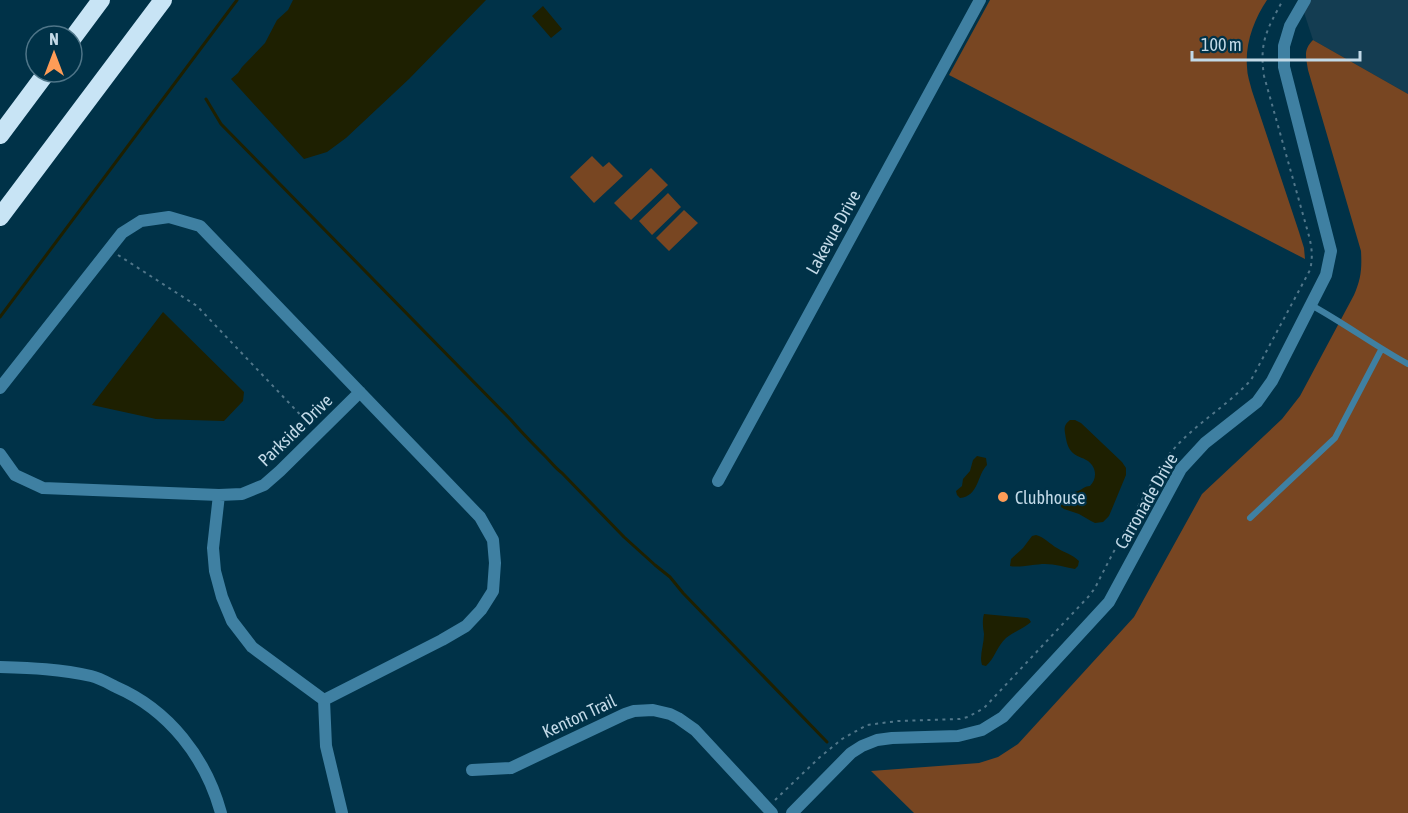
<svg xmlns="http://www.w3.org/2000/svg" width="1408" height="813" viewBox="0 0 1408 813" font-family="'Asap Condensed',sans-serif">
	<rect width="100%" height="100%" fill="#003248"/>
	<path fill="#143d52" d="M1300,0H1408V94L1313,40Z"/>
	<path fill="#784622" d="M990,0H1267C1254,19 1245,44 1247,67C1247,75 1250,83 1252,91L1299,232L1304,248L1305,259L949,75Z
		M1313,40L1408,94V813H914L871,771L979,763L998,757L1018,744L1134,617L1202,494L1282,419L1300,396L1354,295C1361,279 1362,269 1361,251L1308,70C1306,57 1303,50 1313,40Z
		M592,156L603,167L609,162L623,176L594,203L570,177Z
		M651,168L668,185L631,220L614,203Z
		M668,193L681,207L652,235L639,221Z
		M684,210L698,223L669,251L656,238Z"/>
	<path fill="#1e2001" d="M293,0H486L409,79L346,138L327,152L304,159L231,79L238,73L242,67L265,43L277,20L288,10Z
		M543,6L562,29L551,38L532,16Z
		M163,312L244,392L243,401L224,421L156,419L92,405Z
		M1070,420H1075L1081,423L1122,462L1126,468V475L1109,516L1103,522L1095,523L1091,521L1079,514L1064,509L1061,507V497C1067,493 1071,493 1078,491C1083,489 1085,486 1090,486C1097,479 1097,468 1088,461C1082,457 1076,457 1071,451C1067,446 1066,439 1065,433C1064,427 1065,424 1070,420Z
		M977,456L986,458L987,465C977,475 979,496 960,498L957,495L956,491L962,486L963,479L970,471L973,460Z
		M1036,535C1044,537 1050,544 1057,548C1065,553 1072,554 1079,561L1078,566L1075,569C1065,567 1055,564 1045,564C1035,564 1018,568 1010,566L1011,559L1023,548L1032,536Z
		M984,614L1027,618L1029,619L1031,622C1023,629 1013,632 1006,638C997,646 995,658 986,666L982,665C979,656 984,645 984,634C983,627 982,621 984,614Z"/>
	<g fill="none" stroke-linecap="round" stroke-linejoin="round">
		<path stroke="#1e2001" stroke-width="3" d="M206,99L221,124L511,420C522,433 533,444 545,456C551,462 555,468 562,473L624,537L655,565L670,577L683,593L827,742
			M0,317L237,0"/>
		<path stroke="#51778a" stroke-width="2" stroke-dasharray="3 4.5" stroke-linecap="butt" d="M118,255L197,306L310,425
			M775,800L820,757L842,739L867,725L898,721L960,719L968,717L984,708L1089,596L1095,588C1111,556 1128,525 1145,494C1154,480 1161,464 1172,451C1195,424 1227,406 1251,380L1310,270C1313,258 1312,248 1309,236L1264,76C1259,42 1267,29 1283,0"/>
		<path stroke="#3f80a2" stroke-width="6" d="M1311,305C1344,323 1375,346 1408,364
			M1250,518L1335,438L1381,350"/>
		<path stroke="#3f80a2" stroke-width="12" d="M0,388L122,233L141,221L169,217L200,226L480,517L493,540L495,563L493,591L481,610L466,626L442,640L324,700
			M0,454L15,475L43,488L219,495L242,494L264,485L280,471L360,392
			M718,481L980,0
			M219,495L213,548L215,571L222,597L232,621L252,647L324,700
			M0,667C31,668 61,669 91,676C100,678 108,683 116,687C169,710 206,758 221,813
			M324,700L326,746L342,813
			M472,770L511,768L625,714L634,711L653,710L670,714L678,718L695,730L772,813
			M792,813L851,753L862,746L877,740L892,738L958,736L982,730L1003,717L1109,602L1181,469L1205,443L1257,402L1272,381L1326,275L1331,251L1284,67V46L1290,26L1305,0"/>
		<path stroke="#c8e4f5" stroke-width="18" d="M72,39L101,0
			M0,135L47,72
			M0,217L163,0"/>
	</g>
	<circle fill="#fe9c57" stroke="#003248" stroke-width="2" cx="1003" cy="497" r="6"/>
	<g text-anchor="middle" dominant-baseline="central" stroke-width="4.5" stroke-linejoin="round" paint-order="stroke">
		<g font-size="18" fill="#c2d9e7" stroke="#003248">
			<text transform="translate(833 232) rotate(-61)">Lakevue Drive</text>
			<text transform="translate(295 430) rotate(-44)">Parkside Drive</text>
			<text transform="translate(1146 501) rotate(-60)">Carronade Drive</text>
			<text transform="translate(579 716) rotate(-25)">Kenton Trail</text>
		</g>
		<g font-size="18" fill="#c2d9e7" stroke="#003248" text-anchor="start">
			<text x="1015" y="497">Clubhouse</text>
		</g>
	</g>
	<g transform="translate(54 54)"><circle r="28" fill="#003248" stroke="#4e7588" stroke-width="1.5"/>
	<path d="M0-4.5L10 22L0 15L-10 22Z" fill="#fe9c57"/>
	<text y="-9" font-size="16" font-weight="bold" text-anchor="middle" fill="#c2d9e7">N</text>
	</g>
	<path d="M1192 51v9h168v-9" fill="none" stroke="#c2d9e7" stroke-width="3"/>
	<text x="1201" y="51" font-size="18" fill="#c2d9e7" stroke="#003248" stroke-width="4.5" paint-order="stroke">100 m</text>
</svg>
